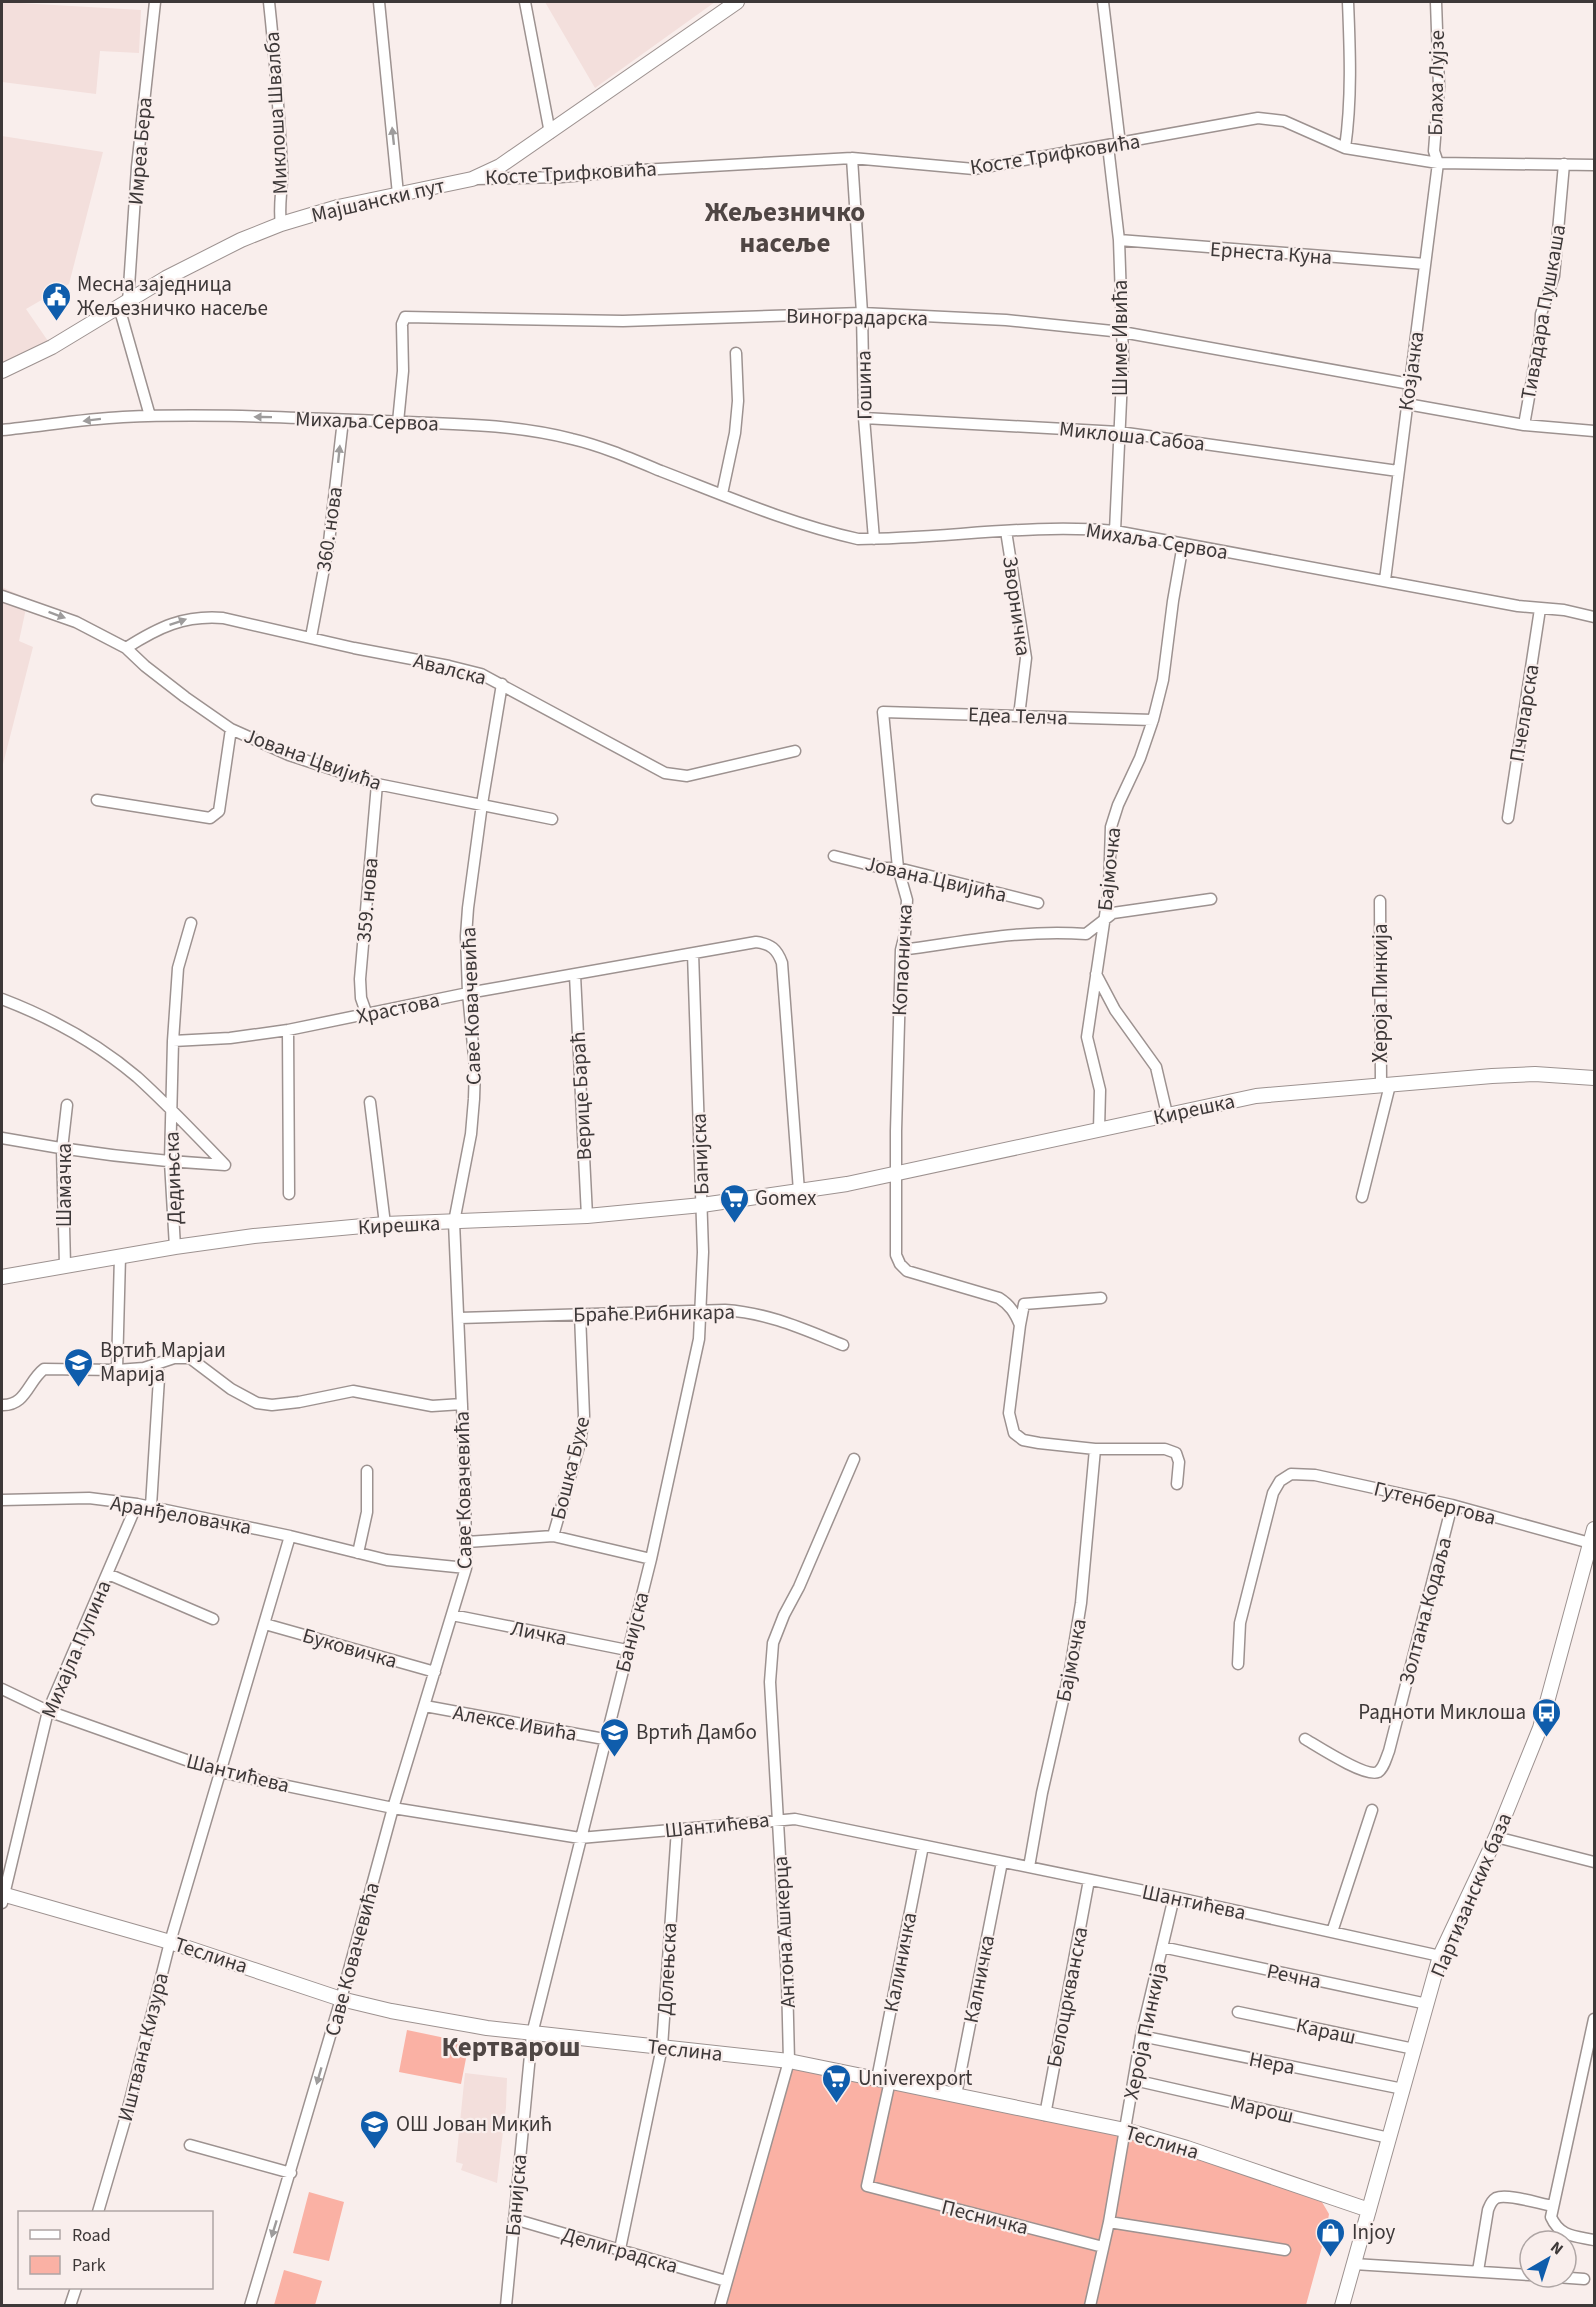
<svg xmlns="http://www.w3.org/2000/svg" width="1596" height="2307" viewBox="0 0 1596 2307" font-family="'Source Sans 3',sans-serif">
	<rect width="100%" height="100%" fill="#f9eeec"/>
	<path fill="#f3dfdc" d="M2,2L141,10L139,53L100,51L96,94L2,82Z
		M545,2H715L595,88Z
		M2,136L103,152L69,284L26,309L50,344L2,368Z
		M2,587L28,599L19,641L33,647L2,768Z
		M465,2073L507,2078L506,2107L497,2183L461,2170L463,2164L456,2162Z"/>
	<path fill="#fab1a4" d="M407,2030L469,2043L461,2084L399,2072Z
		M790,2064L1119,2131L1319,2197L1329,2214L1326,2232L1306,2305L722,2306Z
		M309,2192L344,2202L329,2261L293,2253Z
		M284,2270L322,2281L315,2305H274Z"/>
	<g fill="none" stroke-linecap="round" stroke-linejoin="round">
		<defs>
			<path id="street" d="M269,2C275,57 279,113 282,168C283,187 278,206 281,224
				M379,2L398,194
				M525,2L550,133
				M1103,2L1120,144
				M1108,146L1119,240L1123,357L1115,531
				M1345,148C1352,99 1350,50 1348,2
				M852,158L862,313L864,418L874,539
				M475,179L561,177L641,170L852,158L974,169L1258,118L1284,121L1345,148L1438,163L1594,165
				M1119,240L1425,264
				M128,302L137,167L155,2
				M119,307L150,416
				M1407,404L1524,425L1594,431
				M864,418L1119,432L1398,471
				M398,422L403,371L402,324L405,317L623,321L862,313L1006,320L1122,332L1410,384
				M1524,425L1540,335L1541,314L1554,276L1564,164
				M2,430C42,426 83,419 123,417C209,413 296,418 382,421C445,424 510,423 572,439C602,446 632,459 661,471C726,496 790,524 858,539C944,539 1029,523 1115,531L1518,606L1564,610L1594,617
				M722,494L735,433L738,401L736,353
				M1006,531L1026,658L1019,716
				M1385,580L1438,163L1434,151L1439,87L1436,2
				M2,596L76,622L126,648L145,666L185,697L231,729L289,755L377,784L552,819
				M311,637L329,542L343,420
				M126,648C159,627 184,615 223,618L354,648L449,666L481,674L665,773L687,776L795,751
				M1153,720L883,712L898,868L907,900L905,934L901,950L896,1131V1255L900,1264L907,1271L999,1298C1010,1305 1015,1313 1020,1325L1009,1413L1014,1433L1023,1440L1039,1443L1095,1449H1165L1176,1453L1179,1462L1177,1484
				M97,800L210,818L219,811L231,729
				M1508,818L1540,609
				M834,856L882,868H898L1038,903
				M1380,901L1381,1085
				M901,950C964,942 1022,929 1086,934L1113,913L1211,899
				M1096,974L1115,1010L1156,1067L1167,1114
				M575,975L587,1216
				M2,999C49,1017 98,1044 137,1077C168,1105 196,1135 225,1165
				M367,1015L361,998L360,979L377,784
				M288,1030L289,1194
				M173,1041L230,1038L288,1030L468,993L756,942C771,944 777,949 782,963L799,1191
				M370,1102L385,1224
				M1099,1130L1100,1090L1087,1037L1109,889L1111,827L1118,805L1140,758L1153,720L1163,680L1173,601L1183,544
				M2,1138C76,1152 150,1161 225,1165
				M1362,1197L1390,1085
				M175,1247L170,1162L173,1041L178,968L191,923
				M65,1265L62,1149L67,1105
				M459,1318L725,1310C769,1313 803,1329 843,1345
				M1020,1325L1024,1304L1101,1298
				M117,1370L120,1256
				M2,1405C26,1406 28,1381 44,1369L117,1370L144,1368L174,1358H190L231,1389L257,1403L272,1405L299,1402L353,1391L432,1406L462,1404
				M2,1500L89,1498L137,1504L290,1536L387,1560L466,1568
				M151,1506L159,1378L157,1364
				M553,1536L580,1443L584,1416L580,1314
				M467,1542L553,1536L651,1559
				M358,1553L367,1512V1471
				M108,1574L213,1619
				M452,1615L627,1650
				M265,1624L435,1672
				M1238,1664L1240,1623L1273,1493L1280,1481L1291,1474L1315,1475L1452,1505L1590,1543
				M2,1689L48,1711L220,1772L393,1808L580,1838L795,1819L1174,1897L1440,1956
				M425,1706L604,1739
				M1305,1739C1317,1746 1366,1778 1378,1772C1384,1768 1386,1758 1389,1751L1452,1505
				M1496,1837L1594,1862
				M1029,1867L1042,1793L1070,1670L1081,1603L1095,1449
				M2,1903L48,1711L137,1504
				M1332,1932L1372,1810
				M1162,1947L1427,2004
				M1238,2012L1414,2049
				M1594,2019L1551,2217C1560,2237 1575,2236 1594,2240
				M1141,2036L1403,2089
				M877,2079L923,1846
				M1134,2080L1389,2138
				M890,2081L867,2186L1103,2247
				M956,2095L1002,1862
				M1045,2115L1089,1880
				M190,2145L291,2173
				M98,2212L125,2120L170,1942L290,1536
				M514,2219L726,2281
				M1109,2222L1285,2250
				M620,2249L662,2047L677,1829
				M1354,2264L1530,2275
				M1478,2271L1488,2210C1490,2205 1491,2201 1496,2198C1507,2193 1540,2204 1553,2206
				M1556,2277L1584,2279
				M70,2306L76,2288
				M250,2306L341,1999L393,1808L466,1568L465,1475L454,1222L471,1134L474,1099L475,1067L468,993L466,936L468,908L482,804L502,684
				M506,2306L532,2034L651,1559L699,1339L703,1252L693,953
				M720,2306L789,2061L787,1979L770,1682L773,1643L784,1615L799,1587L854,1459
				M1090,2306L1109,2222L1141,2036L1174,1897"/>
			<path id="secondary" d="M2,371L52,347L166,278L241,240L281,224L338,207L472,179L500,166L737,2
				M2,1277L175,1247L254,1236L385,1224L587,1216L702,1205L847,1184L1256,1096L1492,1076L1535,1074L1594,1078
				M2,1894L170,1942L341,1999L391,2011L487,2028L789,2061L877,2079L1125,2130L1187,2148L1369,2210
				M1342,2306L1440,1956L1496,1837L1540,1728L1594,1529"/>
		</defs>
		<use href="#street" stroke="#9d9290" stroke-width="13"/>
		<use href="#secondary" stroke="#9d9290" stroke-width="16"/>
		<use href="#street" stroke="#fff" stroke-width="10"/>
		<use href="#secondary" stroke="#fff" stroke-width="14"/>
	</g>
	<defs><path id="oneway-solid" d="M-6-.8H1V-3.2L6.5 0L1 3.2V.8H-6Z" transform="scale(1.5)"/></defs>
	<g fill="#9e9c9c">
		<use href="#oneway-solid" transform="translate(393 136) rotate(-96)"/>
		<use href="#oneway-solid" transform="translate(263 417) rotate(-179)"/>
		<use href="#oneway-solid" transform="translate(92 420) rotate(173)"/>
		<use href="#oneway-solid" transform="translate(339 454) rotate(-84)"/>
		<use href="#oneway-solid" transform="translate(57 615) rotate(20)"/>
		<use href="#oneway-solid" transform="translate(178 622) rotate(-19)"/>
		<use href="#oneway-solid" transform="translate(319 2076) rotate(106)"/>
		<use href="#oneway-solid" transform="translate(274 2229) rotate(107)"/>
	</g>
	<defs>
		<symbol id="civic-pin" viewBox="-11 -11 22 30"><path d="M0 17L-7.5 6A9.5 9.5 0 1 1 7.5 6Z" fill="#0f5dac" stroke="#f9eeec"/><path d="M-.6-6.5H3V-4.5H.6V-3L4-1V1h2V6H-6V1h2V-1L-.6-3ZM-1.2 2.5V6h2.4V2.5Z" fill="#fff"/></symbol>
		<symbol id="supermarket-pin" viewBox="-11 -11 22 30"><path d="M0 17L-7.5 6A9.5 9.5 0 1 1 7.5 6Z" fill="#0f5dac" stroke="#f9eeec"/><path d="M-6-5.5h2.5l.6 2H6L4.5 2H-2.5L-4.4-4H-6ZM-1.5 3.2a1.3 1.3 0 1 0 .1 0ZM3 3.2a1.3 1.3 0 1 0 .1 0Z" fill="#fff"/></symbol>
		<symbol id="school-pin" viewBox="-11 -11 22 30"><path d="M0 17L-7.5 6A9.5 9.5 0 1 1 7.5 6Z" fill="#0f5dac" stroke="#f9eeec"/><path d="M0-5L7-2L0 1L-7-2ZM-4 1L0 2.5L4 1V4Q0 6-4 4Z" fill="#fff"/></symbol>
		<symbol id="bus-pin" viewBox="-11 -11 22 30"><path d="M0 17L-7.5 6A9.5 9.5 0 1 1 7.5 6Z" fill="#0f5dac" stroke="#f9eeec"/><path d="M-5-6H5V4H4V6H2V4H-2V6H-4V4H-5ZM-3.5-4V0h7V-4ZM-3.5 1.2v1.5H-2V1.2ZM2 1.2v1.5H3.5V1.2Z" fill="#fff"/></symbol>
		<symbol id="shop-pin" viewBox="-11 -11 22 30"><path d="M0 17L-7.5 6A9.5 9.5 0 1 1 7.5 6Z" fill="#0f5dac" stroke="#f9eeec"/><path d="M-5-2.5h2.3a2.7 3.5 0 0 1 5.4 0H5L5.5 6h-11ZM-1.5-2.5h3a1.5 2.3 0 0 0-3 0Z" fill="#fff"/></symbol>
	</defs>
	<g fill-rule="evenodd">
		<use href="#civic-pin" x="40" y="280" width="33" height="45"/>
		<use href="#supermarket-pin" x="718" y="1182" width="33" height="45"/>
		<use href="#school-pin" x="62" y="1346" width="33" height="45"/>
		<use href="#bus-pin" x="1530" y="1696" width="33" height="45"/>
		<use href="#school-pin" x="598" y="1716" width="33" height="45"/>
		<use href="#supermarket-pin" x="820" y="2062" width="33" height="45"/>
		<use href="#school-pin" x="358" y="2108" width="33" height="45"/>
		<use href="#shop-pin" x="1314" y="2216" width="33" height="45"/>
	</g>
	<g text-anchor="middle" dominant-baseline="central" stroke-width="4.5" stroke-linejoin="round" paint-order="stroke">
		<g font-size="21" fill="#3d3838" stroke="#f9eeec">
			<text transform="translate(1436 83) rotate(-89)">Блаха Лујзе</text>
			<text transform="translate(276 113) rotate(-93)">Миклоша Швалба</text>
			<text transform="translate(140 151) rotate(-85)">Имреа Бера</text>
			<text transform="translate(1055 154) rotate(-9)">Косте Трифковића</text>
			<text transform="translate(571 173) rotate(-3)">Косте Трифковића</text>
			<text transform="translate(378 200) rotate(-13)">Мајшански пут</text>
			<text transform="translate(1271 253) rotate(4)">Ернеста Куна</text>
			<text transform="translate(1543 312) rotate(-80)">Тивадара Пушкаша</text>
			<text transform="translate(857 317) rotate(1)">Виноградарска</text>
			<text transform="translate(1120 338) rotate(-90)">Шиме Ивића</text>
			<text transform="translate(1411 371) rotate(-82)">Козјачка</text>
			<text transform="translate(864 385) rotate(-91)">Гошина</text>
			<text transform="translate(367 421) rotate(2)">Михаља Сервоа</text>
			<text transform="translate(1132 436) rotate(6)">Миклоша Сабоа</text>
			<text transform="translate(329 529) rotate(-82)">360. нова</text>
			<text transform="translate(1157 541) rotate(9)">Михаља Сервоа</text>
			<text transform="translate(1017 606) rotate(82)">Зворничка</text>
			<text transform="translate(450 669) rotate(14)">Авалска</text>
			<text transform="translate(1524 713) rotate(-81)">Пчеларска</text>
			<text transform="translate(1018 716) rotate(2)">Едеа Телча</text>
			<text transform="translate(313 759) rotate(20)">Јована Цвијића</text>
			<text transform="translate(1109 869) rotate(-84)">Бајмочка</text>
			<text transform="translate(936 879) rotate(13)">Јована Цвијића</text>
			<text transform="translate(367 900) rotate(-85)">359. нова</text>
			<text transform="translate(902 960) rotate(-87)">Копаоничка</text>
			<text transform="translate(1380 993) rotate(-90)">Хероја Пинкија</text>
			<text transform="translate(471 1006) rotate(-92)">Саве Ковачевића</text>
			<text transform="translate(398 1008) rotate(-12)">Храстова</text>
			<text transform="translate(581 1096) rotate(-93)">Верице Бараћ</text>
			<text transform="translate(1194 1109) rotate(-12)">Кирешка</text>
			<text transform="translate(700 1154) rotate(-92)">Банијска</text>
			<text transform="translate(173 1178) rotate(-92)">Дедињска</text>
			<text transform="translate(64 1185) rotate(-90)">Шамачка</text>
			<text transform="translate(399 1225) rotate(-3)">Кирешка</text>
			<text transform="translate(654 1313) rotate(-1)">Браће Рибникара</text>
			<text transform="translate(570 1468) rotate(-76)">Бошка Бухе</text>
			<text transform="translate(463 1490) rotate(-91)">Саве Ковачевића</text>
			<text transform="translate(1435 1503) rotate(14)">Гутенбергова</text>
			<text transform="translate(181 1515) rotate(10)">Аранђеловачка</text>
			<text transform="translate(1425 1611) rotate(-75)">Золтана Кодаља</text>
			<text transform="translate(632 1632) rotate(-76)">Банијска</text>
			<text transform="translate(539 1633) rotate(11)">Личка</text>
			<text transform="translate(350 1648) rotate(16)">Буковичка</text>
			<text transform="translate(76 1649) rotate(-67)">Михајла Пупина</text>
			<text transform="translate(1071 1660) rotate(-79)">Бајмочка</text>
			<text transform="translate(515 1723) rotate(10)">Алексе Ивића</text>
			<text transform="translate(238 1773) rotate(14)">Шантићева</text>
			<text transform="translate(717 1825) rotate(-6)">Шантићева</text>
			<text transform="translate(1471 1895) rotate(-67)">Партизанских база</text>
			<text transform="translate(1194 1902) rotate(12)">Шантићева</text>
			<text transform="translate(784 1932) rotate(-93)">Антона Ашкерца</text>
			<text transform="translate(211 1955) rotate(18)">Теслина</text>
			<text transform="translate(352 1959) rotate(-75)">Саве Ковачевића</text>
			<text transform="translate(900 1962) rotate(-79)">Калиничка</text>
			<text transform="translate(667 1969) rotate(-87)">Долењска</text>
			<text transform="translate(1294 1976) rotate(12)">Речна</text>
			<text transform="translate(979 1979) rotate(-79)">Калничка</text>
			<text transform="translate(1067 1997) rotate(-79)">Белоцркванска</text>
			<text transform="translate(1145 2031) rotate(-78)">Хероја Пинкија</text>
			<text transform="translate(1326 2031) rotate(12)">Караш</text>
			<text transform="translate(143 2047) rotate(-76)">Иштвана Кизура</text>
			<text transform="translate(685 2050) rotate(6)">Теслина</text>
			<text transform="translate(1272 2063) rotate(11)">Нера</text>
			<text transform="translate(1262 2109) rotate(13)">Марош</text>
			<text transform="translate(1162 2142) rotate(16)">Теслина</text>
			<text transform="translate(516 2195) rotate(-85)">Банијска</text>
			<text transform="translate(985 2217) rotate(14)">Песничка</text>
			<text transform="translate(620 2250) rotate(16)">Делиградска</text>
		</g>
		<g font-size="21" fill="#3d3838" stroke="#f9eeec" text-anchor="start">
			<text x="77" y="284">Месна заједница<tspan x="77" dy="24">Жељезничко насеље</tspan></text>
			<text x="755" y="1198">Gomex</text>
			<text x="100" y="1350">Вртић Марјаи<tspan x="100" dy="24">Марија</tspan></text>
			<text x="1526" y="1712" text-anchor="end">Радноти Миклоша</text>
			<text x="636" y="1732">Вртић Дамбо</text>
			<text x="858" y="2078">Univerexport</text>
			<text x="396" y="2124">ОШ Јован Микић</text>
			<text x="1352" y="2232">Injoy</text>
		</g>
		<g font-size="27" font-weight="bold" fill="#4f4644" stroke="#f9eeec">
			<text x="785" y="212">Жељезничко<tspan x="785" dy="31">насеље</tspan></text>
			<text x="511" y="2047">Кертварош</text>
		</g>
	</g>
	<rect width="1596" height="2307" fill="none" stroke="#3d3838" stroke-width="6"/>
	<rect x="18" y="2211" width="195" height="78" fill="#f9eeec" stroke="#aea5a4" stroke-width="1.5"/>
	<rect x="30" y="2230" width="30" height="9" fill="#ffffff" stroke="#aea5a4" stroke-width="1.5"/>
	<text x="72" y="2241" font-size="18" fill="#3d3838">Road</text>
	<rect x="30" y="2256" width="30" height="18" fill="#fab1a4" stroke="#aea5a4" stroke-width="1.5"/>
	<text x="72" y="2271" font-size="18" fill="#3d3838">Park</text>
	<g transform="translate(1548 2259) rotate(39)"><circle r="28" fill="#f9eeec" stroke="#aea5a4" stroke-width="1.5"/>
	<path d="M0-4.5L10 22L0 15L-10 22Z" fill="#0f5dac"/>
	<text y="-9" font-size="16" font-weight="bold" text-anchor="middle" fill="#3d3838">N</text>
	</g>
</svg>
